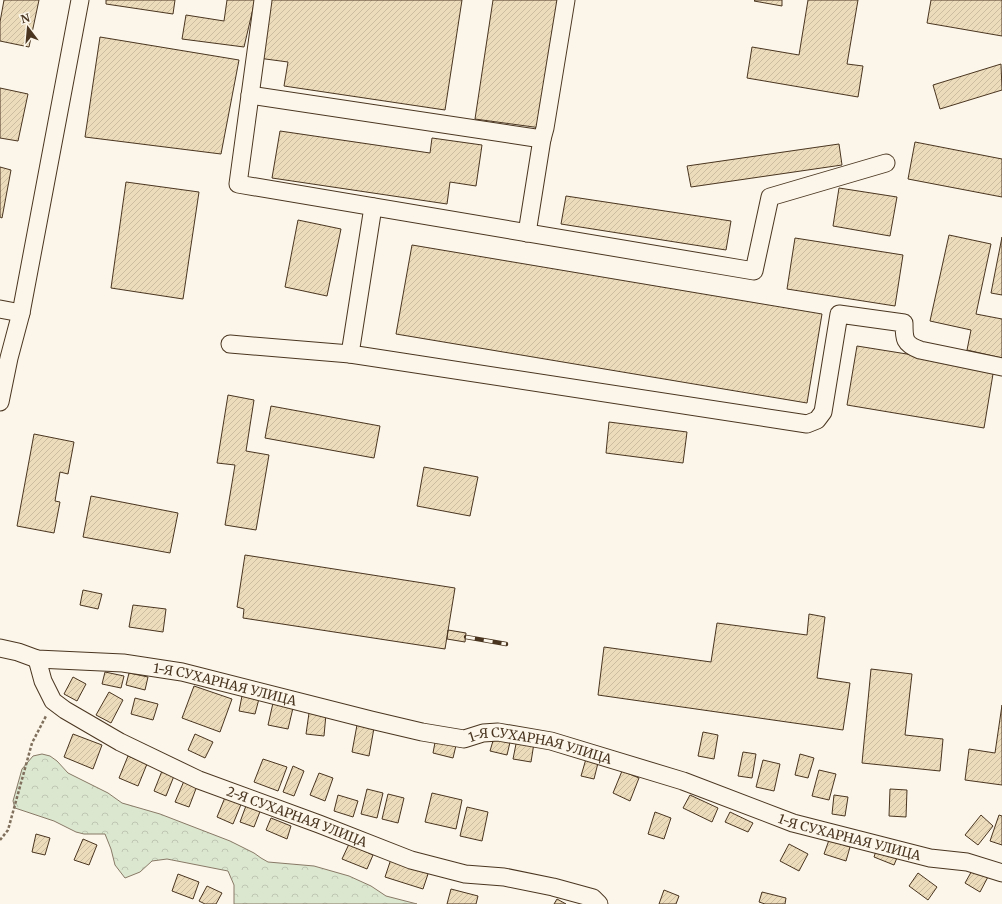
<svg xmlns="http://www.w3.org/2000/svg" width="1002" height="904" viewBox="0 0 1002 904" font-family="Merriweather,serif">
	<defs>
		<pattern id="forest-crowns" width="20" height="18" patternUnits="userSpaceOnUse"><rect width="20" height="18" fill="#dce7d0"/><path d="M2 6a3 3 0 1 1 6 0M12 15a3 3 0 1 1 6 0" fill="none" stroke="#bec7b2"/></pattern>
		<pattern id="building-hatch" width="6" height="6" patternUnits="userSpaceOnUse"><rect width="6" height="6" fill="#ecdcbc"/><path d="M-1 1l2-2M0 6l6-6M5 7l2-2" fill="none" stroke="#ccbda1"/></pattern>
	</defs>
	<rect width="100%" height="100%" fill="#fbf6e9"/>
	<path fill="url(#forest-crowns)" stroke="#887966" d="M42,754L50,756L57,761L68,773L108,793L122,803L160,814L230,841L254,853L261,858L268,862L314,866L349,876L371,886L386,896L417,904H234V885L228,871L167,859L152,861L140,872L125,878L115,865L111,849L105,834H84L76,832L54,821L15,808L13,801L22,769L33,756Z"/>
	<path fill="url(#building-hatch)" stroke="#4a3520" d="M4,0H39L29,47L0,41V22Z
		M106,0H175L173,14L106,4Z
		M227,0H255L244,47L182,39L186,15L224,21Z
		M267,0H462L445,110L284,86L288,62L258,58Z
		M493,0H561L541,128L475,119Z
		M755,0H782V6L754,1Z
		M808,0H858L847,64L863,66L858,97L747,78L752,47L799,55Z
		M931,0H1002V36L927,23Z
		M100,37L239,60L221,154L85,137Z
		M1001,64L1002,90L940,109L933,85Z
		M0,88L28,94L18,141L0,138Z
		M280,131L430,153L432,138L482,145L476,186L450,182L447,204L272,178Z
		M915,142L1002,159V197L908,179Z
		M839,144L842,165L691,187L687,166Z
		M0,167L11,170L2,218L0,217Z
		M126,182L199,192L183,299L111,288Z
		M839,188L897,197L890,236L833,226Z
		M566,196L731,221L726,250L561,224Z
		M298,220L341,229L327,296L285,287Z
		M949,235L991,244L976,314L1002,319V358L967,350L971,330L930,321Z
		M1002,237V295L991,293Z
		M795,238L903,255L895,306L787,289Z
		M412,245L822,314L807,403L396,334Z
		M857,346L994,368L984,428L847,405Z
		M228,395L254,400L246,451L269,455L256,530L225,525L235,465L217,463Z
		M271,406L380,426L374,458L265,438Z
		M609,422L687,432L683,463L606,453Z
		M34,434L74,442L68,474L60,472L55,501L60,502L54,533L17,526Z
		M424,467L478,477L470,516L417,506Z
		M91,496L178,513L170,553L83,537Z
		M245,555L455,588L445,649L243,618L244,609L237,607Z
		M83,590L102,594L98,609L80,605Z
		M133,605L166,609L163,632L129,627Z
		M809,614L825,617L817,678L850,683L843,730L598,695L604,647L711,662L717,623L807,635Z
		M448,630L466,633L465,642L447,639Z
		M871,669L912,674L905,735L943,739L940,771L862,763Z
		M105,672L124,676L121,688L102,684Z
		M129,673L148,677L145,690L126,685Z
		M73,677L86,684L77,701L64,694Z
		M194,686L232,699L220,732L182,718Z
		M243,691L260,695L255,714L239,711Z
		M109,692L123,700L111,723L96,715Z
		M135,698L158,704L153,720L131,714Z
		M273,703L293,708L288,729L268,725Z
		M1002,705V785L965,780L969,749L995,753Z
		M309,713L326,714L324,736L306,734Z
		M357,725L374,728L369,756L352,752Z
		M437,732L458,737L453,758L433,753Z
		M703,732L718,735L714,759L698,756Z
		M73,734L102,745L93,769L64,757Z
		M195,734L213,742L205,758L188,750Z
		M495,734L511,738L507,755L490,751Z
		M517,739L534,743L531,762L513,759Z
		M588,752L600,755L594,779L581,776Z
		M743,752L756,754L752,778L738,776Z
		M800,754L814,758L808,778L795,775Z
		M128,756L147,764L138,786L119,778Z
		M263,759L287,767L278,791L254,782Z
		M763,760L780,764L774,791L756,787Z
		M293,766L304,771L294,796L283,792Z
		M819,770L836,774L829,800L812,796Z
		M162,771L174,776L166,796L154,791Z
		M622,771L639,778L630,801L613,793Z
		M319,773L333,778L325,801L310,795Z
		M184,781L197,786L189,807L175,802Z
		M367,789L383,793L377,818L361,814Z
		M890,789L907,790L906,817L889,816Z
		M432,793L462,800L456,829L425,822Z
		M388,794L404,798L398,823L382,819Z
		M226,795L242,802L233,824L217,817Z
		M338,795L358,801L353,817L334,811Z
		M690,795L718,808L712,822L683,808Z
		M834,795L848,797L845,816L832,814Z
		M247,803L261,809L254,827L240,822Z
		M467,807L488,812L482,841L460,836Z
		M655,812L671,818L664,839L648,834Z
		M730,812L753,823L748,832L725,822Z
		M981,815L993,826L978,845L965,835Z
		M999,815L1002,816V845L990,841Z
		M271,818L291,826L287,839L266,830Z
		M36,834L50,838L45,855L32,852Z
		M83,839L97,845L89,865L74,860Z
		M829,840L850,847L846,861L824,854Z
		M349,844L373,855L367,869L342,859Z
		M789,844L808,854L799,871L780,861Z
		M878,845L899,853L894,865L874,857Z
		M391,859L429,871L423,889L385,877Z
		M974,867L989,875L980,892L965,883Z
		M918,873L937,887L928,900L909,886Z
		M178,874L199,882L193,899L172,891Z
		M207,886L222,893L216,904H205L199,901Z
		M451,889L478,896L476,904H447Z
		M664,890L679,896L676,904H659Z
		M762,892L786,898L785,904H765L759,902Z
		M557,899L566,904H554Z"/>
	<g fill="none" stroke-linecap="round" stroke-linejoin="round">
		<defs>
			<g id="minor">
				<path d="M263,0L238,184L754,271L770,197L886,163"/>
				<path d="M250,95L542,139L545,128L566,0"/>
				<path d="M373,207L350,354L807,424L817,420L823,412L839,314L904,323C904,339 904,344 920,350L1002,367"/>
				<path d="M527,233L542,139"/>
				<path d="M0,309L21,313"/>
				<path d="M230,344L350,354"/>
				<path d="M0,402L9,358L21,313L80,0"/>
				<path id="s1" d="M0,648L18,652L37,659L123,663L182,672L371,720L422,732L464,739L483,733L498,732L551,741L683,781L793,823L930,858L967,862L1002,873"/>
				<path id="s2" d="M37,659L43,681L53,701L65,710L120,742L199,780L319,824L411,860L465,874L504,877L553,887L593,898L599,904"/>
			</g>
		</defs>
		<use href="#minor" stroke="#4a3520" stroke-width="19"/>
		<path stroke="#7f6f5c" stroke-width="2.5" stroke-dasharray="3 2" stroke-linecap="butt" d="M0,840L8,830L32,743L46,716"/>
		<use href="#minor" stroke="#fbf6e9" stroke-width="17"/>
		<defs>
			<path id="rail" d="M466,637L506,644"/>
		</defs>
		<use href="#rail" stroke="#4a3520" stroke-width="4.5"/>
		<use href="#rail" stroke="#fbf6e9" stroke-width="3" stroke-dasharray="9" stroke-linecap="butt"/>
	</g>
	<g text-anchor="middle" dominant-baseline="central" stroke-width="3" stroke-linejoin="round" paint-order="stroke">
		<g font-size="13" fill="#4a3520" stroke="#fbf6e9">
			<text stroke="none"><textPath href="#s1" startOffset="229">1-Я СУХАРНАЯ УЛИЦА</textPath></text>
			<text stroke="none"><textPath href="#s1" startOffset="553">1-Я СУХАРНАЯ УЛИЦА</textPath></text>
			<text stroke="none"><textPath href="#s2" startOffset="316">2-Я СУХАРНАЯ УЛИЦА</textPath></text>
			<text stroke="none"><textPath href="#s1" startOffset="877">1-Я СУХАРНАЯ УЛИЦА</textPath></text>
		</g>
	</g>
	<g transform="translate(28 28) rotate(344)" stroke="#fbf6e9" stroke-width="3" paint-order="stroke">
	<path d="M0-3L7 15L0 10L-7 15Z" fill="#4a3520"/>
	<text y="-6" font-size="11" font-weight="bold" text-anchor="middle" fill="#4a3520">N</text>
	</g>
</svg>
